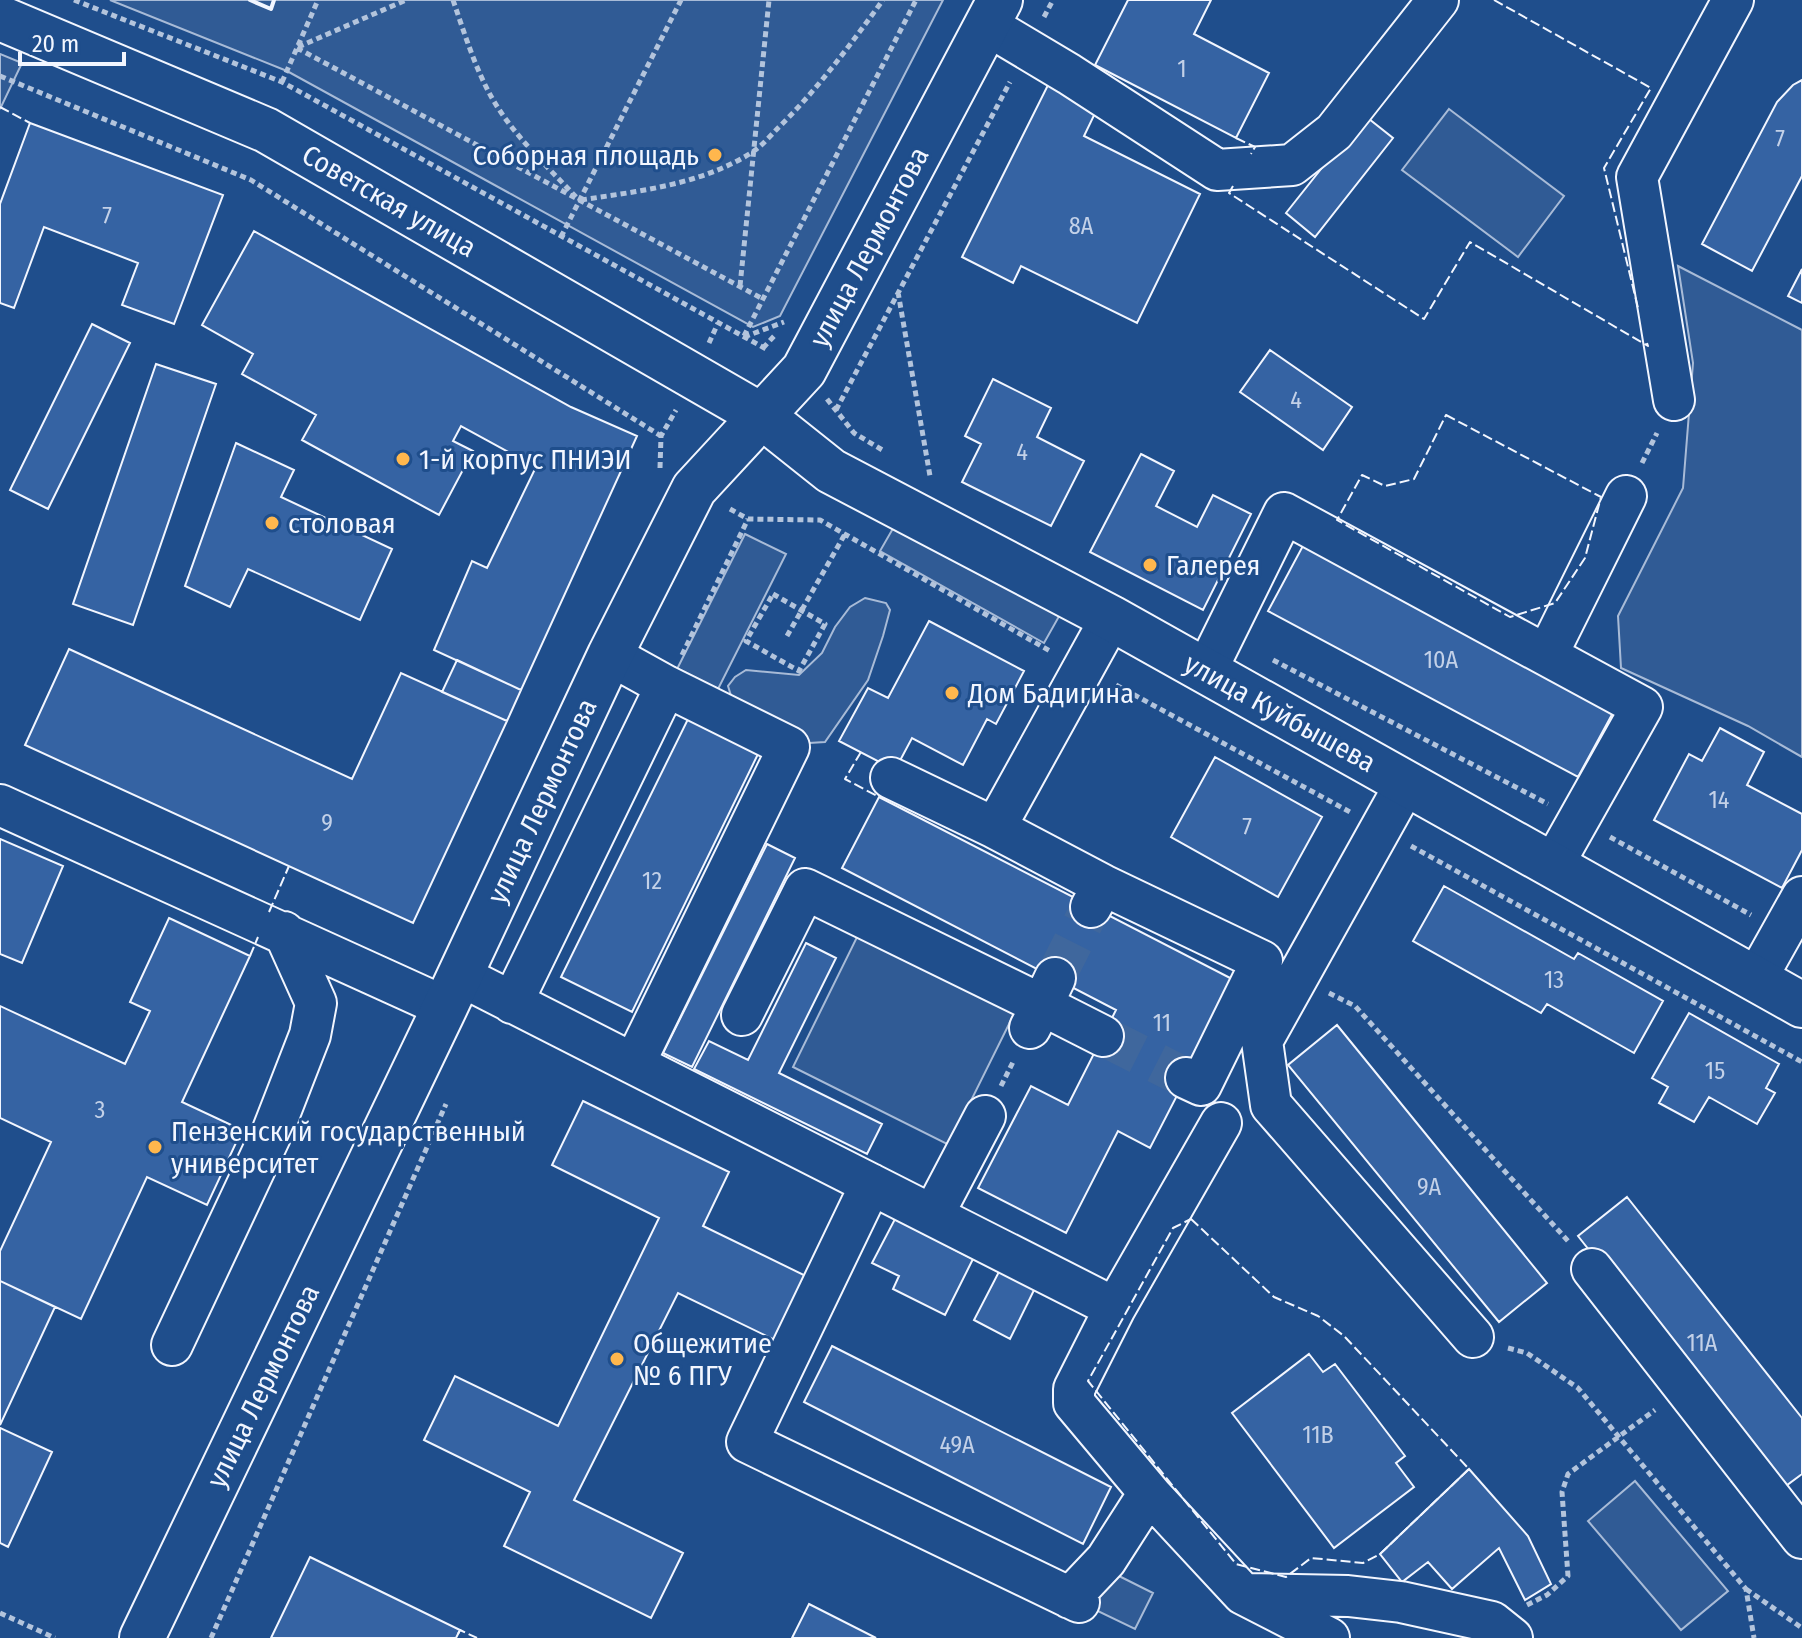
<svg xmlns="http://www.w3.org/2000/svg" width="1802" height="1638" viewBox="0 0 1802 1638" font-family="'Fira Sans Condensed',sans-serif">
	<rect width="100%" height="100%" fill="#1f4e8c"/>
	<path fill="#305b95" stroke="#a8bbd7" stroke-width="2" d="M110,0H943L780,316L753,327L287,71Z
		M0,54L22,63L0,109Z
		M1449,109L1564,196L1518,257L1402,170Z
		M1678,266L1802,330V757L1748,726L1621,668L1618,616L1683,488L1693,363Z
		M903,511L1066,604L1044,643L880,551Z
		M745,534L786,554L714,697L673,677Z
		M865,598L886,603L890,610L883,636L868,680L825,742L809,743L785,736L733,702L728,686L735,677L746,670L799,675L822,653L835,627L850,607Z
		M859,933L1015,1012L949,1145L793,1067Z
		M1635,1481L1728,1591L1681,1630L1588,1521Z
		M1111,1572L1153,1593L1135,1629L1079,1602Z"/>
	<path fill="#3563a3" stroke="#f2f6ff" stroke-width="2" d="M1128,0H1211L1194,34L1269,73L1236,138L1095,65Z
		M1802,80V176L1752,271L1702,244L1777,102L1793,85Z
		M1050,81L1099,105L1084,136L1200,194L1137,323L1021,266L1013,283L962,257Z
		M1364,115L1393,138L1315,237L1286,213Z
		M30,123L223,195L174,324L122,305L138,263L44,227L14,308L0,303V204Z
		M254,231L571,407L637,436L521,690L434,650L472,561L487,568L536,467L461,426L453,441L473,451L439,515L302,440L316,415L242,374L253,354L202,325Z
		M1802,269V303L1788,296Z
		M92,324L130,343L48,509L10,490Z
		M1270,350L1352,407L1323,450L1240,392Z
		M156,364L216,384L133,625L73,604Z
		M993,379L1051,408L1037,437L1084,461L1051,526L962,482L981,444L965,436Z
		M236,443L294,470L281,497L392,549L360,620L248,569L230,607L185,586Z
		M1141,454L1174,471L1156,506L1197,527L1213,495L1251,514L1203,610L1090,552Z
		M1305,542L1615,709L1578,777L1268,611Z
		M929,621L1024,671L996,724L987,719L963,765L912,738L895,770L839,741L868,688L888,698Z
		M69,649L352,779L401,673L507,721L413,923L25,745Z
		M457,660L521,690L507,721L442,692Z
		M689,717L759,752L632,1012L561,977Z
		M1720,728L1764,752L1747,785L1802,814V850L1782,888L1654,820L1689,754L1702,761Z
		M1215,757L1322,817L1278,897L1171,837Z
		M879,797L1236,981L1150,1148L1118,1131L1066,1233L978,1188L1031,1086L1068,1105L1116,1010L842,868Z
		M0,839L63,866L22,963L0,954Z
		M767,844L795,858L692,1067L663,1053Z
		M1444,886L1574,959L1578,953L1663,1001L1634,1053L1547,1004L1541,1013L1413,941Z
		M169,918L250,956L182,1102L242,1130L207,1205L147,1177L81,1319L0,1281V1251L51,1142L0,1118V1006L125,1064L150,1011L130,1002Z
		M806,943L836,958L779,1073L882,1124L867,1154L694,1069L709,1041L748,1060Z
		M1689,1013L1779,1064L1766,1088L1775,1093L1757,1124L1709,1097L1694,1122L1659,1103L1668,1087L1652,1078Z
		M1337,1025L1547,1283L1499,1322L1288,1065Z
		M583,1101L729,1172L703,1226L812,1279L781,1343L678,1293L574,1500L683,1553L651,1618L504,1546L530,1492L424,1440L455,1376L558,1426L659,1218L552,1165Z
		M1627,1197L1802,1418V1474L1779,1491L1578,1236Z
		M895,1219L973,1259L945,1315L893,1289L899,1276L872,1263Z
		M1003,1264L1038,1282L1010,1339L974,1320Z
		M0,1281L55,1307L0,1425Z
		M832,1346L1111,1487L1083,1544L804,1402Z
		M1309,1354L1323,1372L1335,1364L1405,1456L1396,1463L1414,1487L1334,1548L1232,1413Z
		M0,1428L52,1452L8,1547L0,1543Z
		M1469,1469L1528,1536L1551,1584L1525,1600L1499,1548L1452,1589L1428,1562L1402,1582L1380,1554Z
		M310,1557L460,1630L456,1638H271Z
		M809,1604L876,1638H792Z"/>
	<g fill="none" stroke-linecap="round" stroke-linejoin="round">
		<path stroke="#3f679d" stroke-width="40" stroke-dasharray="40 20" stroke-linecap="butt" d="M1055,978L1091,907
			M1103,1036L1186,1078"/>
		<defs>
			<path id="minor" d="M987,25L1069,74L1217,170L1292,165L1334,132L1438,0
				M1674,400L1637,177L1733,0
				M1547,655L1626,496
				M1206,671L1284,513L1642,707L1553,865
				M891,778L995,828
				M1406,783L1262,1041L1271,1105L1473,1337
				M0,805L445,1007
				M1103,885L1262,961L1201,1085L1186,1078
				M1091,907L1103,885L995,828L1111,618
				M459,975L634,1064L789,747L666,686L610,655
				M1055,978L1042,1005L1103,1036
				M1756,979L1802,897
				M512,1003L666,686
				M742,1015L805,889L1042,1005L1030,1028
				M634,1064L1115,1308L1221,1123
				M871,1184L747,1442L1079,1602
				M933,1215L985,1116
				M1592,1269L1802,1538
				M1115,1308L1074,1389V1403L1152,1496L1243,1594L1329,1638
				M172,1345L273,1130L310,1035L316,1003L284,932
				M1251,1594L1348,1596L1401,1602L1492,1622L1512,1638
				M1070,1598L1106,1560L1149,1493"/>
			<path id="major" d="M0,18L266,130L762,416L831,471L1111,618L1802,1005
				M142,1638L445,1007L610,655L694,489L804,370L1000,0"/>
		</defs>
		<use href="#minor" stroke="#f2f6ff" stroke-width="44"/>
		<use href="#major" stroke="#f2f6ff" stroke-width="48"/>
		<path stroke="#b3c4dc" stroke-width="5" stroke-dasharray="6 4" stroke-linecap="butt" d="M74,0L282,82L768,350
			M453,0C464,32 475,68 492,98C513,135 547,166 576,197
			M1044,17L1053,0
			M298,47L406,0
			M297,48L763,299
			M0,76L251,180L661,436
			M282,82L318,0
			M581,200C639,191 700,185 751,153C761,147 770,136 778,128C818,89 850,45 883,0
			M561,237L681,0
			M740,286L769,0
			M898,292L930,476
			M744,336L916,0
			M744,337L784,322
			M709,343L718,323
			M763,348L776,334
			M827,399L854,433L884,451
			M836,410L1010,82
			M1642,463L1657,433
			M660,468L661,436L676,410
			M730,509L748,519L820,520L1050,651
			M773,594L825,624L799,671L746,641Z
			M787,636L845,534
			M682,655L748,519
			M1273,660L1548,804
			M1116,685L1350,812
			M1610,837L1751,915
			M1411,846L1802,1062
			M1329,993L1355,1006L1568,1241
			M1001,1086L1014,1060
			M1508,1348L1527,1353L1578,1388L1746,1589L1754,1638
			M1746,1589L1802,1628
			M1527,1605L1547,1595L1568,1576L1562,1492L1568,1474L1655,1410
			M0,1613L55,1638
			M211,1638L446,1104"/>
		<use href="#minor" stroke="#1f4e8c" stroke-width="40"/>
		<use href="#major" stroke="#1f4e8c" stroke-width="44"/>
		<path stroke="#f2f6ff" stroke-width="2" stroke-dasharray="10 4" stroke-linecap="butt" d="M1494,0L1651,88L1604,168L1638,308
			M0,107L30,123
			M1236,138L1255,147L1251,154
			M1233,186L1229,193L1424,319L1470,242L1648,346L1647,343
			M1446,415L1601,497L1585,558L1555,603L1510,617L1337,520L1362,475L1385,486L1414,479Z
			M861,752L845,779L879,797
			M269,912L289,866
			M250,956L258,937
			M1191,1219L1274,1297L1318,1316L1344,1336L1469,1469L1380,1554L1363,1563L1311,1558L1286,1577L1236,1564L1088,1381L1173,1228Z
			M458,1634L460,1630L477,1638"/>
		<path stroke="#f2f6ff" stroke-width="4" d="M250,0L271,9L274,0"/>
	</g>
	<g fill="#ffb74d" stroke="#1f4e8c" stroke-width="3">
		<circle cx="715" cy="155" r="8"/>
		<circle cx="403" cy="459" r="8"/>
		<circle cx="272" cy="523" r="8"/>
		<circle cx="1150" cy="565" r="8"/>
		<circle cx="952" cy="693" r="8"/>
		<circle cx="155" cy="1147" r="8"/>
		<circle cx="617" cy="1359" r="8"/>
	</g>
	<g text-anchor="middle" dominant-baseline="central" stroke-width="6" stroke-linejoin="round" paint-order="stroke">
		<g font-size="24" fill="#c3d1e8">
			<text x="1182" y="69">1</text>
			<text x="1780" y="139">7</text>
			<text x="107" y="216">7</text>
			<text x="1081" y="226">8А</text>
			<text x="1296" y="400">4</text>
			<text x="1022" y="452">4</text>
			<text x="1441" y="660">10А</text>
			<text x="1719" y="800">14</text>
			<text x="327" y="823">9</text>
			<text x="1247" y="827">7</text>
			<text x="652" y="881">12</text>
			<text x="1554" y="980">13</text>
			<text x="1162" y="1023">11</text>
			<text x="1715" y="1071">15</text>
			<text x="100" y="1110">3</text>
			<text x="1429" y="1187">9А</text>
			<text x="1702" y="1343">11А</text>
			<text x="1318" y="1435">11В</text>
			<text x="957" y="1445">49А</text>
		</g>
		<g font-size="28" fill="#f2f6ff" stroke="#1f4e8c" text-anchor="start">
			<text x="699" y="155" text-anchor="end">Соборная площадь</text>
			<text x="419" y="459">1-й корпус ПНИЭИ</text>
			<text x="288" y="523">столовая</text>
			<text x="1166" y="565">Галерея</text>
			<text x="968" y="693">Дом Бадигина</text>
			<text x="171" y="1131">Пензенский государственный<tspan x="171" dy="32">университет</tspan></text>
			<text x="633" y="1343">Общежитие<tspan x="633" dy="32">№ 6 ПГУ</tspan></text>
		</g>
		<g font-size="28" fill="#f2f6ff" stroke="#1f4e8c">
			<text transform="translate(389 201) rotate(30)">Советская улица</text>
			<text transform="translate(869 247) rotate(-62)">улица Лермонтова</text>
			<text transform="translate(1280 713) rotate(29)">улица Куйбышева</text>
			<text transform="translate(542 801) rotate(-65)">улица Лермонтова</text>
			<text transform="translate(263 1386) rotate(-64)">улица Лермонтова</text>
		</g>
	</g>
	<path d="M20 52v12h104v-12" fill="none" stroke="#f2f6ff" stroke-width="4"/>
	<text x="32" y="52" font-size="24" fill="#f2f6ff" stroke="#1f4e8c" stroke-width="6" paint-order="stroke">20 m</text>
</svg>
